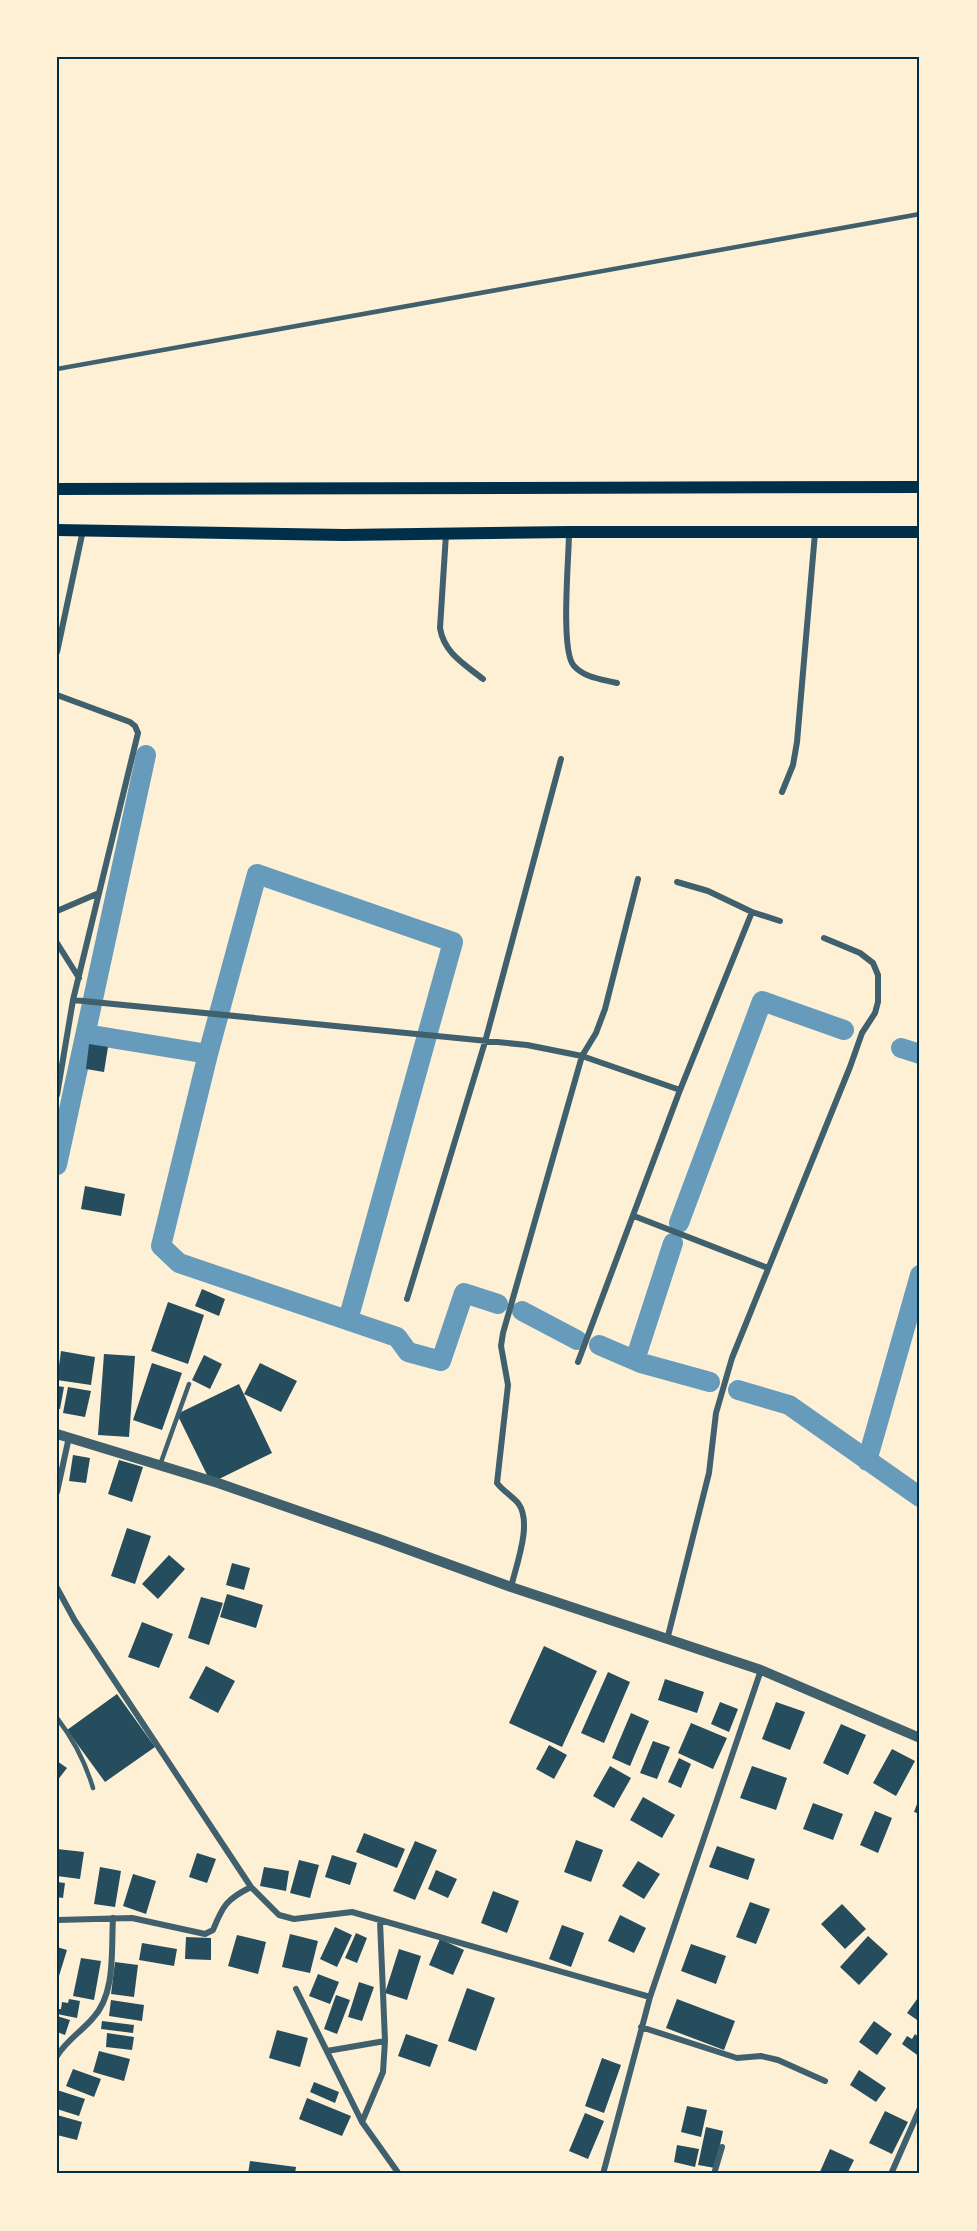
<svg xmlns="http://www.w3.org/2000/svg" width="977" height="2231" viewBox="0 0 977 2231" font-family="'Source Sans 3',sans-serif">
	<rect width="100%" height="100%" fill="#fdf0d5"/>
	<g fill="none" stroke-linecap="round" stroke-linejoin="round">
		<path stroke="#669bbc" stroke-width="20" d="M86,1034L208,1054L161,1246L179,1263L397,1337L408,1352L441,1361L464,1293L498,1304
			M901,1048L920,1054
			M208,1054L257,874L453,942L348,1320
			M57,1165L146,755
			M679,1223L762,1001L844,1030
			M522,1311L577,1340
			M599,1345L641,1363L710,1382
			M635,1360L673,1243
			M738,1390L789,1405L920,1497
			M867,1461L920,1275"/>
	</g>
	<path fill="#264d5e" d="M89,1044L108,1047L104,1072L86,1069Z
		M85,1186L125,1194L121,1216L81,1209Z
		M202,1289L225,1299L219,1316L195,1306Z
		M168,1302L204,1315L188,1364L151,1351Z
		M61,1351L95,1357L91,1385L57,1380Z
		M104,1354L135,1356L129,1437L98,1435Z
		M204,1355L222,1364L210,1389L192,1380Z
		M152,1363L182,1373L162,1430L133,1420Z
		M260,1363L297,1381L281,1412L244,1394Z
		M239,1384L272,1453L211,1483L177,1414Z
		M57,1386L64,1387L60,1409H57Z
		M68,1387L91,1391L85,1417L63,1413Z
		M73,1455L90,1458L86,1483L69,1481Z
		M119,1460L143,1467L132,1502L108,1494Z
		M127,1528L151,1536L135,1584L111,1576Z
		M169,1555L185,1569L158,1599L142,1584Z
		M232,1563L250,1568L244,1590L226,1585Z
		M227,1594L263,1605L256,1628L220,1617Z
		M201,1597L223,1603L209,1645L188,1638Z
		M142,1622L173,1634L159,1668L128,1657Z
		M544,1646L597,1671L562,1747L509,1723Z
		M206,1666L235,1681L218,1713L189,1698Z
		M608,1672L630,1682L604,1743L581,1733Z
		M665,1679L704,1692L697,1713L658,1700Z
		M117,1694L155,1747L105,1782L67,1730Z
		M720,1702L738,1709L729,1732L711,1724Z
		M776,1702L805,1712L790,1750L762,1739Z
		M631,1713L649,1721L630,1766L612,1758Z
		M691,1723L727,1738L713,1769L678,1753Z
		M841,1724L866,1735L848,1775L823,1763Z
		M653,1741L670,1747L657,1779L640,1773Z
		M549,1745L567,1755L554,1779L536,1769Z
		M892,1749L915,1761L896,1796L873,1783Z
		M679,1758L691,1764L681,1788L668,1782Z
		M57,1761L67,1768L57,1781Z
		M610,1766L631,1778L614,1808L593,1796Z
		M752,1766L787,1778L776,1810L740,1798Z
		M920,1796V1814L914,1812Z
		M643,1797L675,1815L662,1838L630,1820Z
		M813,1803L843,1814L833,1840L803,1829Z
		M875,1811L892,1818L878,1853L860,1845Z
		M364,1833L405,1849L397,1868L356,1852Z
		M576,1840L603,1850L591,1882L564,1872Z
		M415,1841L437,1850L415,1900L393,1891Z
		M717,1846L755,1859L748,1880L709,1867Z
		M57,1849L84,1852L80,1879L57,1876Z
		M197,1853L216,1859L207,1883L189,1877Z
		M332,1855L357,1863L350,1885L325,1877Z
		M299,1860L319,1865L310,1898L290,1893Z
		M638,1861L660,1874L644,1899L622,1886Z
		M100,1867L121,1871L115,1907L94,1904Z
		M264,1867L289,1871L286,1891L260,1886Z
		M436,1870L457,1879L448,1898L428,1889Z
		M133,1874L156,1881L146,1914L123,1906Z
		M57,1882L65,1883L63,1898L57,1897Z
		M493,1891L519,1901L507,1933L481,1923Z
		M750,1902L770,1909L756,1944L736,1937Z
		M842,1904L866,1929L845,1949L821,1924Z
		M620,1915L646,1928L634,1953L608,1941Z
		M562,1925L584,1933L571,1967L549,1959Z
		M335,1927L352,1935L337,1967L320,1959Z
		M356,1933L367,1938L357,1963L345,1958Z
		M290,1934L318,1941L310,1973L282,1967Z
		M237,1935L266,1942L258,1974L228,1966Z
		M868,1936L888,1954L859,1985L840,1967Z
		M186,1937L211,1938V1960L185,1959Z
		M440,1939L464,1950L453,1975L429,1965Z
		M142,1943L177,1949L174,1966L139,1960Z
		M691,1944L726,1956L716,1984L681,1971Z
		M57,1947L67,1950L59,1976L57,1975Z
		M399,1949L421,1956L407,2000L385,1993Z
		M81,1958L101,1961L94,2000L73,1996Z
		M115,1962L138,1965L134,1997L111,1994Z
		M318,1974L339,1982L330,2004L309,1996Z
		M359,1982L374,1987L362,2021L348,2017Z
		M467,1988L495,1998L476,2051L448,2041Z
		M336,1995L350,2000L337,2034L324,2029Z
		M920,1995V2022L907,2013Z
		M69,1999L80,2001L77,2018L57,2014V2009H61L62,2002L68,2003Z
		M677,1999L735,2021L724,2050L666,2028Z
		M111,2000L144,2005L142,2021L109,2016Z
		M57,2016L70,2020L65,2035L57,2032Z
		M102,2021L134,2025L133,2033L101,2029Z
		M874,2021L892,2034L877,2055L859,2042Z
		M277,2030L308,2038L300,2067L269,2058Z
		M107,2033L134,2037L132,2050L106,2047Z
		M406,2034L438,2045L430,2067L398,2056Z
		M915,2034L920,2038V2057L902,2044L907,2036L912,2039Z
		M99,2051L130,2059L124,2081L93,2072Z
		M602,2058L621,2065L604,2113L585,2106Z
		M73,2069L101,2079L94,2097L66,2086Z
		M859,2070L886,2088L876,2102L850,2085Z
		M314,2082L339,2092L335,2103L310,2092Z
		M57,2090L85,2099L79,2116L57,2109Z
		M307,2098L351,2116L342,2136L299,2119Z
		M687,2106L707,2110L701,2137L681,2132Z
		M885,2111L908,2122L892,2154L869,2143Z
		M585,2113L604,2121L588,2159L569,2151Z
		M57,2115L82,2122L77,2140L57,2135Z
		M706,2127L723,2131L715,2168L698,2165Z
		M677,2145L699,2149L695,2167L674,2162Z
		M830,2149L854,2160L847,2174H819Z
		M250,2161L296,2167L295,2174H248Z"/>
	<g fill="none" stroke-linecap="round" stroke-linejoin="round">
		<path stroke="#3f606c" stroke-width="4.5" d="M57,369L920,214
			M160,1465L189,1384
			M57,1718C74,1740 85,1761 93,1788"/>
		<path stroke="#3f606c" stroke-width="6" d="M569,533C569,558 560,651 574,666C585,678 601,679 617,683
			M446,534L440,628C444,653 464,664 483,679
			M57,652L83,530
			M57,695L130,722L135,726L138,733L73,1000L57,1095
			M782,792L793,765L797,742L815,533
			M677,882L708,891L752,912L780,921
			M57,911L99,893
			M57,943L79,978
			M73,1000L527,1045L582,1056L680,1090
			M634,1216L768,1268
			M407,1299L485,1042L561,759
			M578,1362L680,1090L752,912
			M57,1492L69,1437
			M511,1587C516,1566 533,1522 518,1503C512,1496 503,1491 497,1483L508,1385L501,1346L503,1333L582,1056L596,1033L605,1009L638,879
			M57,1588L75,1621L251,1887L279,1915L294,1919L352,1912L650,1997L603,2174
			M667,1640L709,1473L716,1413L732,1358L850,1067L862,1033L875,1013L878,1002V975L873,963L860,953L824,938
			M57,1920L132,1918L205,1934L213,1930C223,1905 227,1899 251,1887
			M296,1989L362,2122L399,2174
			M650,1997L761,1670
			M641,2027L737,2058L761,2056L778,2060L825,2081
			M327,2051L385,2041
			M57,2056C66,2041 82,2031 93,2018C116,1993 111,1951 113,1918
			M362,2122L383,2072L385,2041L380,1921
			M714,2174L722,2147
			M891,2174L920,2108"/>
		<path stroke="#3f606c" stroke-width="10" d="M57,1434L218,1483L379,1539L511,1587L761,1670L920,1738"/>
		<path stroke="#003049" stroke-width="12" d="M57,489L920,487
			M57,530L344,535L569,532H920"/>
	</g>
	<rect width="977" height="2231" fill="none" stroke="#fdf0d5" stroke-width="117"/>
	<rect x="58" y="58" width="860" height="2114" fill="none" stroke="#003049" stroke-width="2"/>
</svg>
